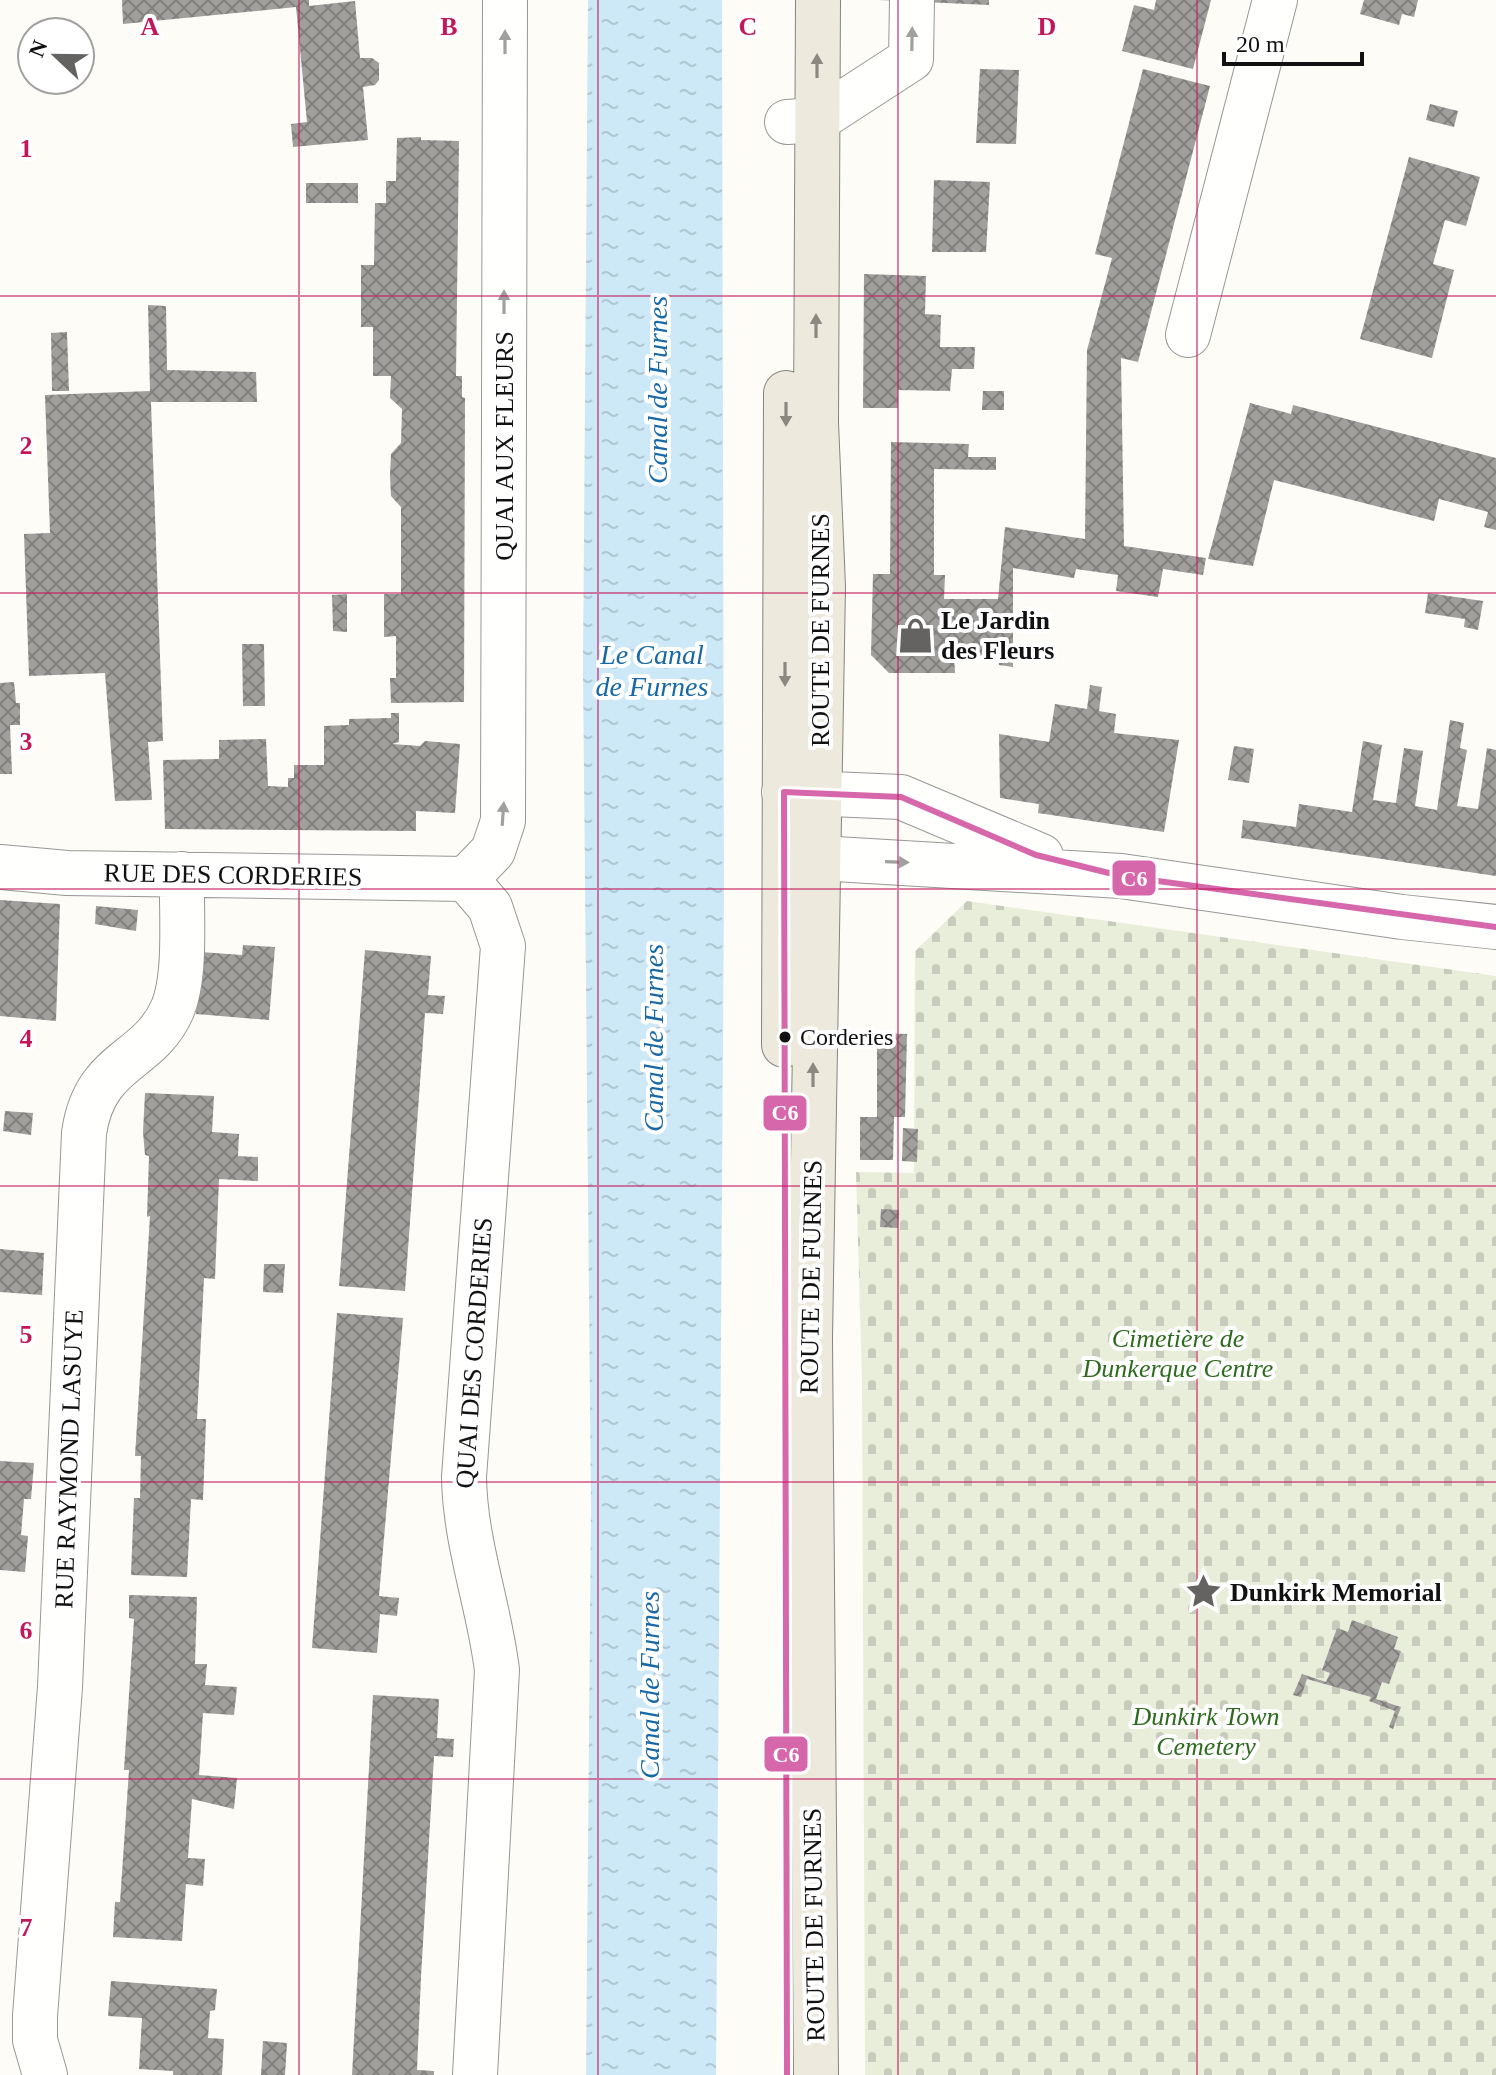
<svg xmlns="http://www.w3.org/2000/svg" width="1496" height="2075" viewBox="0 0 1496 2075" font-family="Georgia,serif">
	<defs>
		<pattern id="cemetery-stones" width="16" height="16" patternUnits="userSpaceOnUse" patternTransform="scale(2)"><rect width="16" height="16" fill="#e9eedb"/><path d="M2 7V4a2 2 0 0 1 4 0v3zM10 15v-3a2 2 0 0 1 4 0v3z" fill="#c7cbbb"/></pattern>
		<pattern id="water-ripples" width="26" height="14" patternUnits="userSpaceOnUse" patternTransform="scale(2)"><rect width="26" height="14" fill="#cde8f7"/><path d="M2 4q2-2 4 0t4 0M15 11q2-2 4 0t4 0" fill="none" stroke="#afc6d3"/></pattern>
		<pattern id="building-cross-hatch" width="8" height="8" patternUnits="userSpaceOnUse" patternTransform="scale(2)"><rect width="8" height="8" fill="#a19f9c"/><path d="M0 0l8 8M0 8l8-8" fill="none" stroke="#82807e"/></pattern>
	</defs>
	<rect width="100%" height="100%" fill="#fdfcf7"/>
	<path fill="url(#cemetery-stones)" d="M967,901L1496,976V2075H865L862,1381L856,1172L914,1173L915,951Z"/>
	<path fill="url(#water-ripples)" d="M588,0H722L724,892L716,2075H586L591,1508L583,669Z"/>
	<path fill="url(#building-cross-hatch)" d="M122,0H309V6L355,1L360,58H372L379,63V80L375,85L363,87L368,140L293,147L291,124L307,122L296,7L123,24Z
		M879,0H989V5Z
		M1156,0H1211L1193,69L1122,51L1134,5L1154,10Z
		M1364,0H1418L1414,17L1402,14L1399,25L1360,14Z
		M980,69L1019,70L1016,144L976,143Z
		M1143,69L1210,86L1138,362L1121,358L1124,546L1206,558L1203,575L1163,569L1158,597L1116,591L1118,575L1076,569L1074,578L1013,568V667L999,665L998,656H954L955,673H889L871,655L873,574H890L891,442L969,444L968,457H996V470L934,469V575H945L944,599H998L1005,527L1085,539L1087,350L1112,258L1095,254Z
		M1430,104L1458,111L1454,127L1426,120Z
		M421,137V140L459,141L456,376H462V397L465,398L464,702L391,703L390,678H396V636L384,637V594H401V507L391,496L390,475L391,454L401,443L402,409L390,398L391,376H373V327H361V265H374L375,203H386V181H396L397,138Z
		M1409,157L1480,177L1466,226L1445,220L1433,264L1454,270L1432,358L1360,339Z
		M934,180L990,182L986,252H932Z
		M306,183H358V203H306Z
		M864,274L926,276L925,314L941,315L940,347H975L974,369H952L950,391L898,390V408H863Z
		M148,305L166,306L167,370L256,372L257,402H151L163,741L148,742L152,800L115,801L105,673L29,676L24,534L50,533L45,395L150,391Z
		M67,332L69,391H52L51,333Z
		M983,391H1004V410H982Z
		M1250,403L1291,414L1293,405L1496,458V530L1484,527L1488,512L1439,499L1434,521L1274,480L1253,566L1208,559Z
		M1428,593L1483,601L1478,630L1464,627L1465,619L1425,613Z
		M347,594V632L333,631L332,595Z
		M242,644H264L265,706H243Z
		M14,682L16,703H20V725H10L12,774H0V683Z
		M1090,685L1102,687L1099,711L1116,714L1114,733L1179,740L1164,832L1038,813L1039,804L1000,798L999,734L1049,742L1055,704L1087,709Z
		M391,713H399V742L392,744L420,746L425,741L460,744L455,813L416,811V831L165,829L163,760L219,759V740L266,739L268,786L288,787V778H294V765H324V726L349,725V719L391,718Z
		M1450,720L1464,723L1460,748L1467,750L1457,806L1478,809L1487,748L1496,750V876L1241,838L1243,820L1296,827L1299,804L1352,812L1363,741L1382,745L1373,800L1396,803L1404,748L1423,751L1415,806L1437,810Z
		M1234,746L1254,749L1249,783L1228,780Z
		M0,900L60,904L56,1021L0,1016Z
		M96,906L138,910L136,931L95,924Z
		M243,945L275,947L269,1020L196,1014L201,952L242,955Z
		M365,950L431,956L428,995L445,996L443,1014L425,1013L405,1291L339,1286Z
		M877,1033L907,1034L905,1117H894L893,1160H860V1117H877Z
		M145,1093L214,1096L212,1132L239,1134L238,1156L258,1157V1181L219,1179L215,1279L204,1278L197,1419H206L203,1500L191,1499L187,1577L131,1575L134,1498H140L141,1456H135L150,1216L147,1217L149,1156L145,1155L143,1132Z
		M5,1111L33,1113L31,1135L3,1131Z
		M903,1128L918,1129L917,1162L902,1161Z
		M881,1209L899,1210L898,1228L880,1227Z
		M0,1249L44,1253L42,1295L0,1292Z
		M264,1264H285L283,1293L263,1292Z
		M337,1313L403,1318L379,1596L399,1598L397,1616L380,1614L377,1653L312,1648Z
		M0,1461L34,1463L31,1499H24L21,1535L28,1536L25,1572L0,1570Z
		M129,1595L197,1597L195,1664H207L205,1685L237,1687L234,1715L203,1713L199,1775L237,1778L234,1809L192,1799L188,1858L205,1859L203,1886L186,1884L182,1941L113,1937L115,1902H120L129,1770H124L134,1619L129,1618Z
		M1352,1620L1398,1637L1394,1649L1401,1651L1389,1684L1382,1682L1376,1699L1401,1707L1393,1729L1389,1727L1395,1711L1369,1701L1371,1697L1307,1679L1301,1697L1293,1695L1302,1674L1326,1682L1330,1673L1322,1670L1337,1628L1348,1632Z
		M373,1695L439,1699L437,1738L454,1739L453,1757L434,1756L421,1977L417,2070L434,2071V2075H352Z
		M111,1981L217,1989L215,2010L210,2011L208,2038L224,2039L222,2075H173V2071L139,2069L142,2018L108,2016Z
		M263,2041L287,2043L285,2075H261Z"/>
	<g fill="none" stroke-linecap="round" stroke-linejoin="round">
		<defs>
			<path id="minor" d="M787,122L817,120L911,59L912,0
				M1188,335L1275,0
				M784,792L901,797L1041,856
				M785,856L1121,876L1402,917L1496,927
				M0,867L67,873L466,879
				M466,879L490,907L503,946L464,1477C465,1543 489,1605 497,1670L475,2075
				M466,879L493,851L503,821L505,0
				M45,2075L35,2040V2016L60,1687L84,1133C95,1058 148,1064 172,1010C187,976 181,913 182,874"/>
			<path id="major" d="M784,1045L786,393
				M816,2075L810,1337L823,586L816,423L818,0"/>
		</defs>
		<use href="#minor" stroke="#979795" stroke-width="46"/>
		<use href="#major" stroke="#858482" stroke-width="46"/>
		<use href="#minor" stroke="#fffffe" stroke-width="44"/>
		<use href="#major" stroke="#ede9dc" stroke-width="44"/>
		<defs>
			<path id="bus-1" d="M784,792L787,2075
				M784,792L901,797L1036,855L1121,876L1496,927"/>
		</defs>
		<use href="#bus-1" stroke="#fff" stroke-width="12"/>
		<use href="#bus-1" stroke="#d767ab" stroke-width="6"/>
	</g>
	<defs><path id="oneway-solid" d="M-6-.8H1V-3.2L6.5 0L1 3.2V.8H-6Z" transform="scale(2)"/></defs>
	<g fill="#a0a09f">
		<use href="#oneway-solid" transform="translate(912 39) rotate(-89)"/>
		<use href="#oneway-solid" transform="translate(505 42) rotate(-90)"/>
		<use href="#oneway-solid" transform="translate(504 302) rotate(-90)"/>
		<use href="#oneway-solid" transform="translate(503 814) rotate(-86)"/>
		<use href="#oneway-solid" transform="translate(897 862) rotate(2)"/>
	</g>
	<g fill="#8a8881">
		<use href="#oneway-solid" transform="translate(817 66) rotate(-90)"/>
		<use href="#oneway-solid" transform="translate(816 326) rotate(-90)"/>
		<use href="#oneway-solid" transform="translate(786 414) rotate(90)"/>
		<use href="#oneway-solid" transform="translate(785 674) rotate(90)"/>
		<use href="#oneway-solid" transform="translate(813 1075) rotate(-90)"/>
	</g>
	<path fill="none" stroke="#c2185b" stroke-width="2" stroke-opacity="0.55" d="M299,0V2075M598,0V2075M898,0V2075M1197,0V2075M0,296H1496M0,593H1496M0,889H1496M0,1186H1496M0,1482H1496M0,1779H1496"/>
	<defs>
		<symbol id="shop-bare" viewBox="-9 -9 18 18"><path d="M-5-2.5h2.3a2.7 3.5 0 0 1 5.4 0H5L5.5 6h-11ZM-1.5-2.5h3a1.5 2.3 0 0 0-3 0Z" fill="#646362" stroke="#fff" stroke-width="2.5" paint-order="stroke"/></symbol>
		<symbol id="sight-bare" viewBox="-9 -9 18 18"><path d="M0-6L1.8-2.2L6-1.7L2.9 1.2L3.7 5.4L0 3.3L-3.7 5.4L-2.9 1.2L-6-1.7L-1.8-2.2Z" fill="#646362" stroke="#fff" stroke-width="2.5" paint-order="stroke"/></symbol>
	</defs>
	<g fill-rule="evenodd">
		<use href="#shop-bare" x="890" y="610" width="51" height="51"/>
		<use href="#sight-bare" x="1178" y="1566" width="51" height="51"/>
	</g>
	<circle fill="#111" stroke="#fff" stroke-width="3" cx="785" cy="1037" r="7"/>
	<g text-anchor="middle" dominant-baseline="central" stroke-width="8" stroke-linejoin="round" paint-order="stroke">
		<g font-size="24" fill="#111" stroke="#fff" text-anchor="start">
			<text x="800" y="1037">Corderies</text>
		</g>
		<g font-size="26" fill="#111" stroke="#fff">
			<text transform="translate(504 446) rotate(-90)">QUAI AUX FLEURS</text>
			<text transform="translate(820 630) rotate(-90)">ROUTE DE FURNES</text>
			<text transform="translate(233 875) rotate(1)">RUE DES CORDERIES</text>
			<text transform="translate(811 1277) rotate(-89)">ROUTE DE FURNES</text>
			<text transform="translate(474 1353) rotate(-86)">QUAI DES CORDERIES</text>
			<text transform="translate(69 1459) rotate(-88)">RUE RAYMOND LASUYE</text>
			<text transform="translate(814 1925) rotate(-91)">ROUTE DE FURNES</text>
		</g>
		<g font-size="26" font-weight="bold" fill="#111" stroke="#fff" text-anchor="start">
			<text x="941" y="620">Le Jardin<tspan x="941" dy="30">des Fleurs</tspan></text>
			<text x="1230" y="1592">Dunkirk Memorial</text>
		</g>
		<g font-size="26" font-style="italic" fill="#2f6b1f" stroke="#fff">
			<text x="1178" y="1338">Cimetière de<tspan x="1178" dy="30">Dunkerque Centre</tspan></text>
			<text x="1206" y="1716">Dunkirk Town<tspan x="1206" dy="30">Cemetery</tspan></text>
		</g>
		<g font-size="28" font-style="italic" fill="#1768a6" stroke="#fff">
			<text transform="translate(657 390) rotate(-90)">Canal de Furnes</text>
			<text x="652" y="654">Le Canal<tspan x="652" dy="32">de Furnes</tspan></text>
			<text transform="translate(653 1038) rotate(-90)">Canal de Furnes</text>
			<text transform="translate(649 1685) rotate(-90)">Canal de Furnes</text>
		</g>
	</g>
	<g font-size="26" text-anchor="middle" font-weight="bold" fill="#c2185b" stroke="#fff" stroke-width="8" stroke-linejoin="round" paint-order="stroke">
		<text x="150" y="35">A</text>
		<text x="449" y="35">B</text>
		<text x="748" y="35">C</text>
		<text x="1047" y="35">D</text>
		<text x="26" y="157">1</text>
		<text x="26" y="454">2</text>
		<text x="26" y="750">3</text>
		<text x="26" y="1047">4</text>
		<text x="26" y="1343">5</text>
		<text x="26" y="1639">6</text>
		<text x="26" y="1936">7</text>
	</g>
	<g stroke="#fff" stroke-width="3">
		<rect x="1111" y="859" width="46" height="38" rx="8" fill="#d767ab"/>
		<rect x="762" y="1094" width="46" height="38" rx="8" fill="#d767ab"/>
		<rect x="763" y="1735" width="46" height="38" rx="8" fill="#d767ab"/>
	</g>
	<g font-size="22" text-anchor="middle" font-weight="bold" fill="#fff">
		<text x="1134" y="886">C6</text>
		<text x="785" y="1120">C6</text>
		<text x="786" y="1762">C6</text>
	</g>
	<g transform="translate(56 56) rotate(292)"><circle r="38" fill="#ffffff" stroke="#a0a0a0" stroke-width="2"/>
	<path d="M0-6L14 30L0 20L-14 30Z" fill="#646362"/>
	<text y="-12" font-size="22" font-weight="bold" text-anchor="middle" fill="#111111">N</text>
	</g>
	<path d="M1224 52v12h138v-12" fill="none" stroke="#111111" stroke-width="4"/>
	<text x="1236" y="52" font-size="24" fill="#111111" stroke="#ffffff" stroke-width="6" paint-order="stroke">20 m</text>
</svg>
